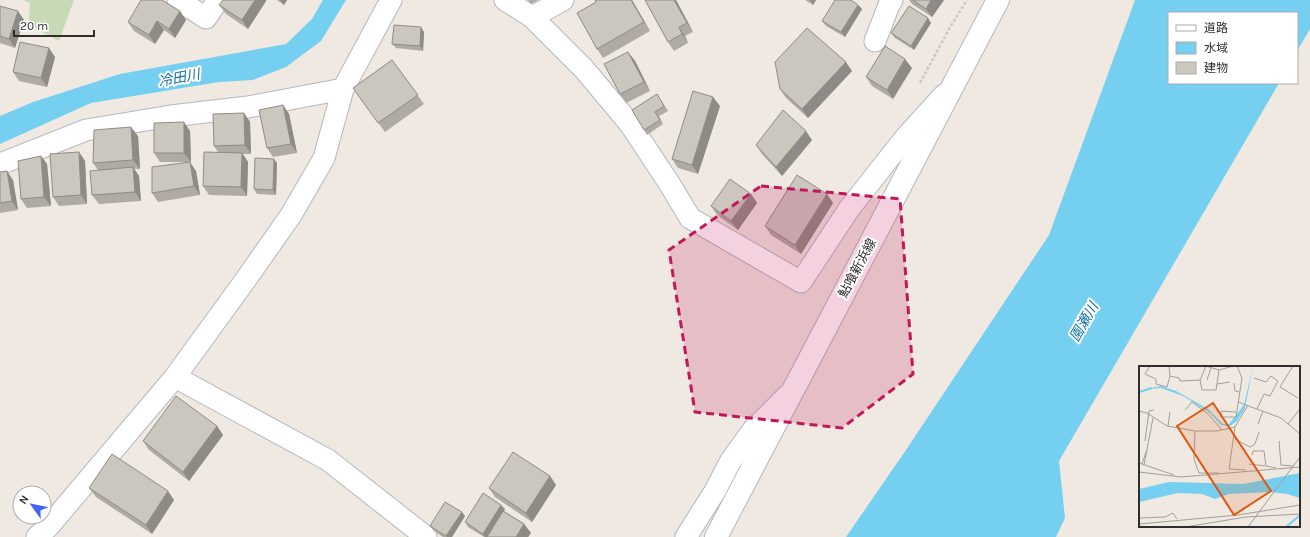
<svg xmlns="http://www.w3.org/2000/svg" width="1310" height="537" viewBox="0 0 1310 537" font-family="Karla,'Noto Sans JP',sans-serif">
	<rect width="100%" height="100%" fill="#efe9e1"/>
	<path fill="#c8d9b8" d="M23,0H74L59,41L29,25L30,3Z"/>
	<path fill="#75cff0" d="M323,0H346L321,41L286,67L253,80L219,82L91,103L0,144V116L33,102L120,74L286,44L312,19Z
		M1135,0H1310V29L1297,51V13H1169V83H1279L1059,461L1065,518L1056,537H846L906,450L1049,235Z"/>
	<g fill="none" stroke-linecap="round" stroke-linejoin="round">
		<defs>
			<path id="street" d="M178,0L206,18L218,0
				M391,0L343,89L324,158L291,215L244,282L175,377L328,460L426,537
				M505,0L532,17L584,69L630,124L669,183L690,218L801,282L849,209L905,138L944,95
				M532,17L563,0
				M875,41L889,5L892,0
				M0,164L86,130L171,116L248,107L343,89
				M37,537L49,526L175,377
				M686,537L715,491L730,462L753,430L788,395"/>
			<path id="secondary" d="M716,537L998,0"/>
		</defs>
		<use href="#street" stroke="#b4b7c1" stroke-width="23"/>
		<use href="#secondary" stroke="#b4b7c1" stroke-width="24"/>
		<path stroke="#c9c9c9" stroke-width="2.5" stroke-dasharray="3 2" stroke-linecap="butt" d="M920,83L949,29L967,0"/>
		<use href="#street" stroke="#fff" stroke-width="21"/>
		<use href="#secondary" stroke="#fff" stroke-width="22"/>
	</g>
	<path fill="#afaba4" d="M277,0H287L284,5Z
		M528,0H538L531,4Z
		M632,0L650,31L603,58L597,49Z
		M645,0H676L693,32L685,36L688,43L674,51L668,42Z
		M805,0H816L813,5Z
		M909,0H944L932,17L912,4Z
		M266,1L248,29L226,14L219,5Z
		M858,5L862,9L845,37L826,26L822,21Z
		M0,6L24,20L15,48L0,43Z
		M186,20L175,38L164,30L155,44L134,31L128,22Z
		M931,23L914,50L895,38L891,33Z
		M424,32L423,51L396,48L392,44Z
		M628,52L635,61L650,91L626,103L620,94Z
		M55,57L47,87L19,81L13,72Z
		M392,60L424,104L385,132L353,88Z
		M912,68L893,99L872,86L866,77Z
		M852,71L808,118L786,98L780,89Z
		M657,94L668,111L659,116L663,124L647,135L644,130Z
		M283,105L289,114L297,153L273,157L267,148Z
		M720,106L698,174L678,168L672,159Z
		M244,113L250,122L251,154H243L248,162L247,196L209,195L203,186L218,152L214,146Z
		M190,131L191,162H160L154,153Z
		M138,136L140,169H134L139,176L141,201L99,204L92,195L98,170L93,163Z
		M812,140L782,176L762,154L756,145Z
		M79,152L85,161L87,204L59,206L53,197Z
		M41,156L47,164L51,206L27,208L21,199Z
		M277,163L276,195L257,194L254,189Z
		M196,171L200,195L158,202L152,193Z
		M0,172L13,180L18,210L0,213Z
		M751,194L757,203L738,230L717,215L711,206Z
		M827,194L833,203L801,254L771,235L765,226Z
		M217,426L223,435L189,481L149,450L143,441Z
		M550,476L556,485L532,522L495,497L489,488Z
		M89,488L174,500L152,534L96,497Z
		M505,509L504,511L524,524L531,533L528,537H484L468,527L465,522Z
		M465,516L452,537H443L434,531L430,526Z"/>
	<path fill="#8e8b86" d="M255,0H266V1L248,29L242,20Z
		M280,0H287L284,5Z
		M631,0H632L650,31L644,22Z
		M674,0H676L693,32L687,23Z
		M810,0H816L813,5Z
		M931,0H944L932,17L926,9Z
		M858,5L862,9L845,37L841,32Z
		M18,11L24,20L15,48L9,39Z
		M180,11L186,20L175,38L169,29Z
		M928,18L931,23L914,50L911,46Z
		M157,21L164,30L155,44L149,35Z
		M421,27L424,32L423,51L420,46Z
		M679,27L685,36L688,43L682,34Z
		M49,48L55,57L47,87L41,78Z
		M628,52L635,61L650,91L644,82Z
		M905,59L912,68L893,99L887,90Z
		M846,62L852,71L808,118L802,109Z
		M713,97L720,106L698,174L692,165Z
		M283,105L289,114L297,153L291,144Z
		M244,113L250,122L251,154L245,145Z
		M184,122L190,131L191,162L184,153Z
		M131,127L138,136L140,169L133,160Z
		M806,131L812,140L782,176L776,167Z
		M79,152L85,161L87,204L81,195Z
		M242,153L248,162L247,196L241,187Z
		M41,156L47,164L51,206L44,197Z
		M274,159L277,163L276,195L273,190Z
		M190,162L196,171L200,195L194,186Z
		M133,167L139,176L141,201L135,192Z
		M7,171L13,180L18,210L12,201Z
		M751,194L757,203L738,230L731,221Z
		M827,194L833,203L801,254L795,245Z
		M217,426L223,435L189,481L183,472Z
		M550,476L556,485L532,522L526,513Z
		M168,491L174,500L152,534L146,525Z
		M501,505L505,509L487,537H485L483,534Z
		M462,512L465,516L452,537H447L446,536Z
		M524,524L531,533L528,537H516Z"/>
	<path fill="#cbc7bf" stroke="#8e8b86" d="M141,0H162L180,11L169,29L157,21L149,35L128,22Z
		M223,0H255L242,20L219,5Z
		M595,0H631L644,22L597,49L577,13L596,2Z
		M645,0H674L687,23L679,27L682,34L668,42Z
		M835,0H851L858,5L841,32L822,21Z
		M913,0H931L926,9Z
		M0,6L18,11L9,39L0,36Z
		M909,6L928,18L911,46L891,33Z
		M394,25L421,27L420,46L392,44Z
		M807,28L846,62L802,109L780,89L775,62Z
		M20,42L49,48L41,78L13,72Z
		M885,46L905,59L887,90L866,77Z
		M628,52L644,82L620,94L604,64Z
		M392,60L418,95L378,123L353,88Z
		M693,91L713,97L692,165L672,159Z
		M657,94L664,106L655,112L660,120L644,130L632,110Z
		M283,105L291,144L267,148L259,110Z
		M783,110L806,131L776,167L756,145Z
		M244,113L245,145L214,146L213,114Z
		M184,122V153H154V123Z
		M131,127L133,160L93,163L94,130Z
		M79,152L81,195L53,197L50,154Z
		M204,152L242,153L241,187L203,186Z
		M41,156L44,197L21,199L18,161Z
		M255,158L274,159L273,190L254,189Z
		M190,162L194,186L152,193V167Z
		M133,167L135,192L92,195L90,171Z
		M7,171L12,201L0,203V172Z
		M797,175L827,194L795,245L765,226Z
		M730,179L751,194L731,221L711,206Z
		M176,396L217,426L183,472L143,441Z
		M513,452L550,476L526,513L489,488Z
		M112,454L168,491L146,525L89,488Z
		M483,493L501,505L483,534L465,522Z
		M445,502L462,512L446,536L430,526Z
		M503,511L524,524L516,537H487Z"/>
	<path fill="#c2185b" fill-opacity="0.2" stroke="#c2185b" stroke-width="3" stroke-dasharray="8 5" stroke-linejoin="round" d="M761,186L900,199L913,374L842,428L695,412L669,250Z"/>
	<g text-anchor="middle" dominant-baseline="central" stroke-width="4" stroke-linejoin="round" paint-order="stroke">
		<g font-size="13" fill="#2e2e2e" stroke="#fff">
			<text transform="translate(857 268) rotate(-62)">鮎喰新浜線</text>
		</g>
		<g font-size="14" font-style="italic" fill="#0d6fa3" stroke="#fff">
			<text transform="translate(179 78) rotate(-11)">冷田川</text>
			<text transform="translate(1084 322) rotate(-60)">園瀬川</text>
		</g>
	</g>
	<g transform="translate(1139 366)">
		<rect width="161" height="161" fill="#efe9e1"/>
		<path d="M114,0L106,42L98,55L91,60L82,59L71,47L44,30L22,22L8,23L22,20L37,25L69,43L84,58H90L105,39ZM161,107V132L148,128L131,126L90,128L76,133L63,128L39,127L0,136V123L30,116L104,118Z" fill="#75cff0"/>
		<path fill="none" stroke="#75cff0" stroke-width="2" d="M0,26L13,22M147,161L160,150"/>
		<path fill="none" stroke="#a29e99" stroke-width="1" d="M11,0L6,8L17,13V18L28,21L31,10M30,0L31,10L40,12L41,15L61,14M67,0L61,14L63,24H77L80,4M67,0L80,4L94,0M154,0L141,21L159,32M115,12L127,16L132,10L139,15L131,30L125,28L118,43M68,14L72,2M95,17L96,25L100,26M78,18L91,16M0,35V69M99,36L142,52L161,68M46,44L53,36L69,48L83,64M0,45L8,47L28,60L56,65M97,46L82,45V51H97L103,12L98,0M119,58L124,45M149,58L161,43M29,60L31,46M96,61L90,103L107,104M96,73L111,81L116,78L120,66M6,75L10,45L15,44M140,75L142,99L154,100M113,89L114,85H125L127,100L137,102M0,97L35,109M3,98L7,86M110,98L126,100M5,99L14,52M0,106L42,111L161,101M80,107H60L55,93L56,65H78L96,61L109,39M0,152L26,151L34,147L38,153M0,158L99,149L161,139M46,161L107,151L161,148M109,161L161,91"/>
		<path fill="#df570e" fill-opacity="0.15" stroke="#df570e" stroke-width="2" d="M74,37L132,125L95,149L38,60Z"/>
		<rect width="161" height="161" fill="none" stroke="#2e2e2e" stroke-width="2"/>
	</g>
	<rect x="1168" y="12" width="130" height="72" fill="#ffffff" stroke="#ababab"/>
	<rect x="1176" y="25" width="20" height="6" fill="#ffffff" stroke="#ababab"/>
	<text x="1204" y="32" font-size="12" fill="#2e2e2e">道路</text>
	<rect x="1176" y="42" width="20" height="12" fill="#75cff0" stroke="#ababab"/>
	<text x="1204" y="52" font-size="12" fill="#2e2e2e">水域</text>
	<rect x="1176" y="62" width="20" height="12" fill="#cbc7bf" stroke="#ababab"/>
	<text x="1204" y="72" font-size="12" fill="#2e2e2e">建物</text>
	<g transform="translate(32 505) rotate(303)"><circle r="19" fill="#ffffff" stroke="#ababab"/>
	<path d="M0-3L7 15L0 10L-7 15Z" fill="#4264fb"/>
	<text y="-6" font-size="11" font-weight="bold" text-anchor="middle" fill="#2e2e2e">N</text>
	</g>
	<path d="M14 30v6h80v-6" fill="none" stroke="#2e2e2e" stroke-width="2"/>
	<text x="20" y="30" font-size="12" fill="#2e2e2e" stroke="#ffffff" stroke-width="3" paint-order="stroke">20 m</text>
</svg>
